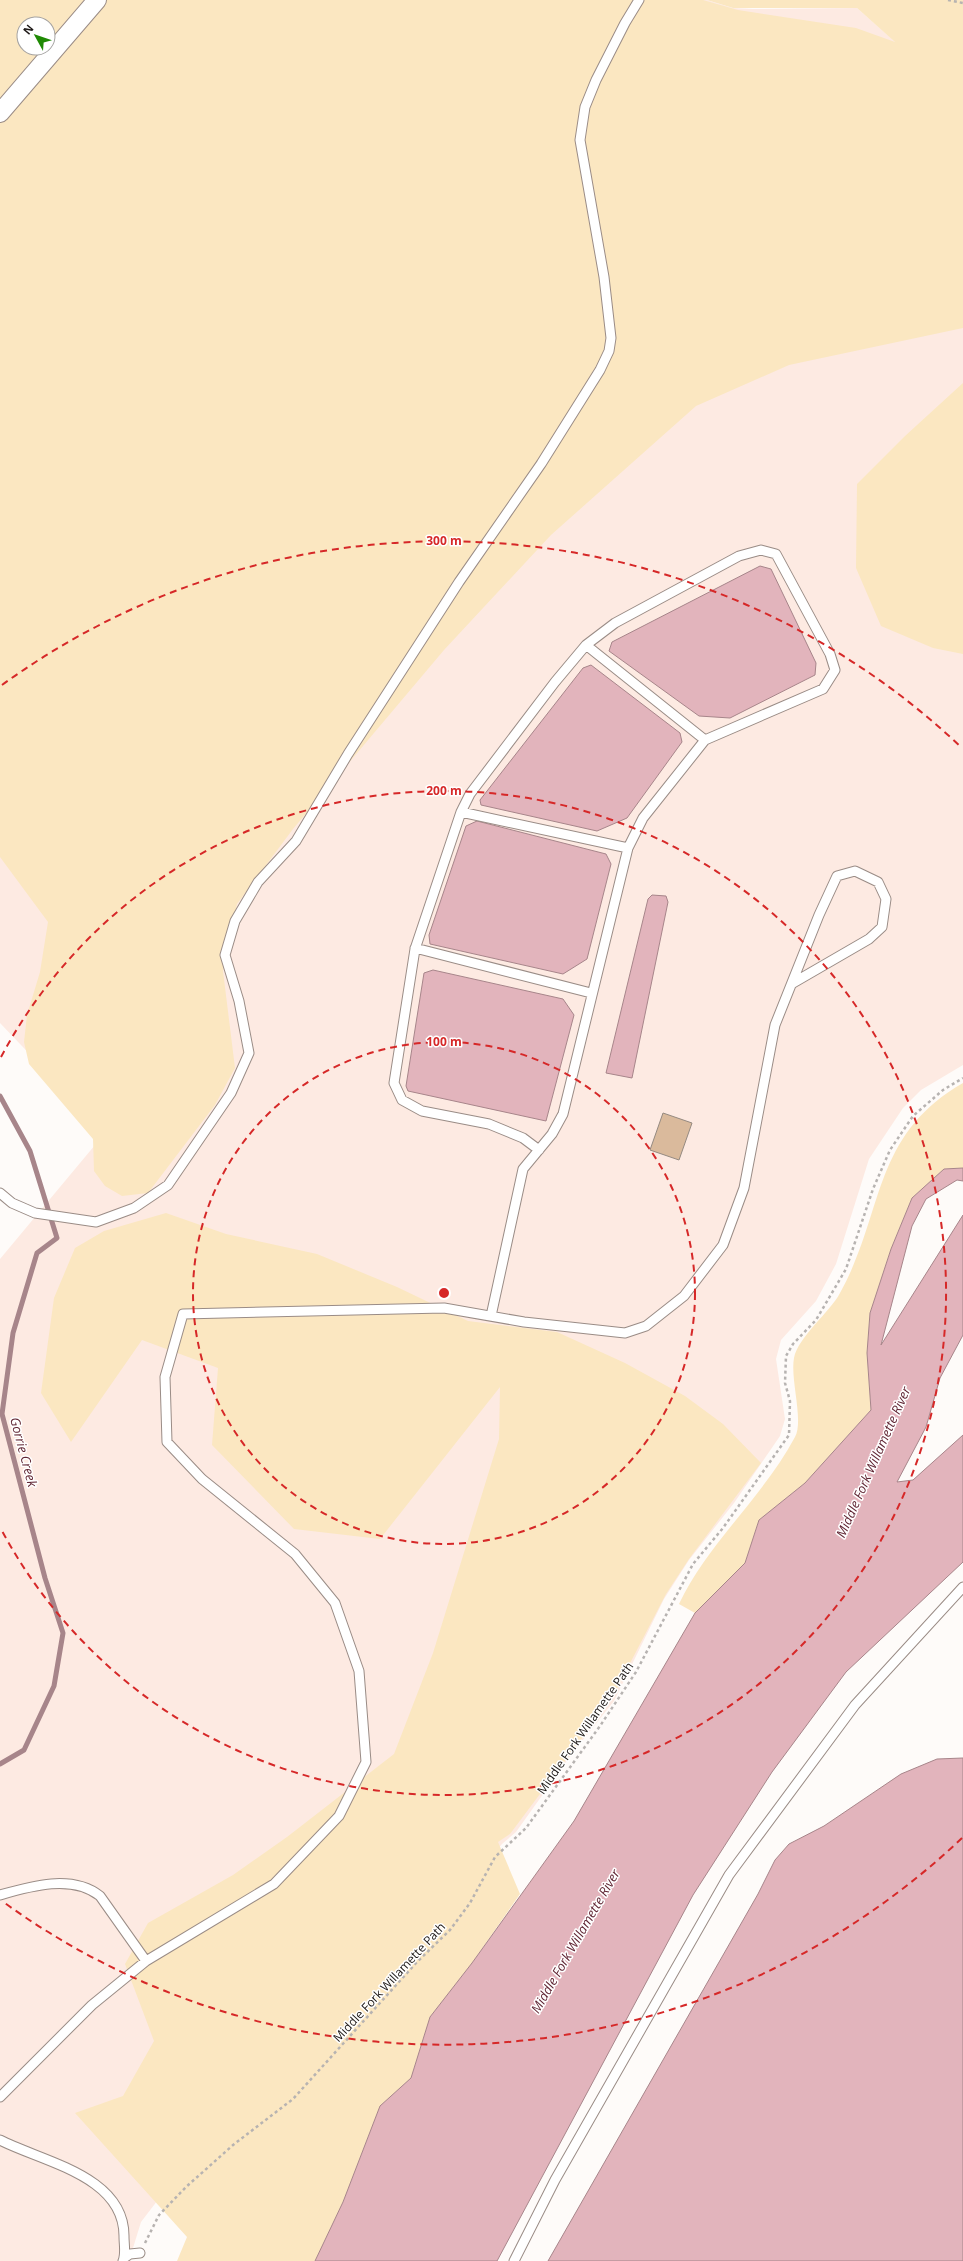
<svg xmlns="http://www.w3.org/2000/svg" width="963" height="2261" viewBox="0 0 963 2261" font-family="'Open Sans',sans-serif">
	<rect width="100%" height="100%" fill="#fefbf9"/>
	<path fill="#fdeae2" fill-rule="evenodd" d="M0,0H707L733,8L753,9L857,8L963,102V1065L921,1090L903,1108L869,1159L836,1264L816,1301L781,1340L776,1359L785,1419L780,1436L734,1503L689,1560L664,1599L614,1701L571,1755L516,1832L502,1844L478,1872L167,2188L141,2222L129,2261H0V1259L105,1133L0,1023ZM24,24H48V48H24Z"/>
	<path fill="#fbe7c1" fill-rule="evenodd" d="M0,0H703L738,10L856,28L895,42L857,8H733L707,0H963V328L789,365L696,406L551,535L444,650L293,829L237,904L223,971L235,1068L215,1105L148,1193L122,1196L105,1186L94,1171L93,1139L29,1064L24,1042L27,1015L40,972L48,922L0,857ZM24,24H48V48H24Z
		M963,383V654L933,648L881,626L856,568L857,484L905,436Z
		M963,1083V1168L944,1169L912,1198L891,1249L870,1313L867,1353L871,1410L805,1483L759,1520L745,1563L695,1613L679,1604C708,1543 763,1497 795,1437C804,1420 790,1380 794,1358C798,1337 830,1312 840,1293C885,1212 871,1136 963,1083Z
		M166,1213L226,1234L317,1254L397,1287L468,1321L557,1332L625,1363L685,1396L723,1424L761,1463L689,1559L666,1594L612,1698L510,1834L498,1842L520,1894L472,1963L430,2017L411,2078L380,2106L343,2202L315,2261H177L187,2237L75,2113L123,2096L154,2041L125,1964L148,1923L233,1875L287,1837L394,1754L433,1653L499,1439L500,1387L380,1539L294,1529L212,1445L218,1368L142,1340L71,1442L41,1393L54,1298L75,1248L104,1231Z"/>
	<path fill="#e2b4bc" stroke="#a7858a" d="M760,566L771,569L816,663L815,675L730,718L699,716L609,651L612,642Z
		M591,665L680,733L682,742L627,818L597,831L481,805L480,800L583,668Z
		M477,821L606,854L611,864L587,959L563,974L430,944L429,935L466,826Z
		M652,895L666,896L668,902L632,1078L606,1073L648,899Z
		M433,970L563,999L574,1015L546,1121L408,1091L406,1086L424,973Z
		M963,1168V1181L957,1180L926,1199L912,1226L881,1345L963,1215V1335L940,1378L926,1427L897,1482L913,1480L963,1435V1562L846,1672L772,1772L693,1895L497,2261H315L343,2202L380,2106L411,2078L430,2017L472,1963L574,1821L695,1613L745,1563L759,1520L805,1483L871,1410L867,1353L870,1313L891,1249L912,1198L944,1169Z
		M963,1758V2261H548L758,1894L775,1860L789,1844L824,1826L901,1774L937,1759Z"/>
	<g fill="none" stroke-linecap="round" stroke-linejoin="round">
		<path stroke="#a7858a" stroke-width="5" d="M0,1096L30,1151L57,1238L37,1253L13,1333L2,1414L45,1578L63,1633L54,1686L24,1750L0,1764"/>
	</g>
	<path fill="#daba9c" stroke="#958a81" d="M663,1113L692,1123L679,1160L650,1150Z"/>
	<g fill="none" stroke-linecap="round" stroke-linejoin="round">
		<defs>
			<path id="lane" d="M586,645L705,740
				M461,812L628,848
				M415,948L591,993
				M0,1193L12,1203L35,1213L96,1222L134,1208L168,1185L231,1093L249,1053L239,1001L225,955L235,921L258,882L296,841L348,754L459,582L541,464L600,370L609,351L611,338L604,277L580,140L585,107L596,80L625,23L639,0
				M491,1316L523,1169L552,1134L563,1114L628,848L643,818L705,740L823,689L835,670L830,654L776,554L761,550L739,556L615,623L586,645L555,682L470,794L461,812L415,949L394,1083L402,1100L422,1111L489,1124L523,1138L539,1150
				M0,1895C31,1886 72,1874 100,1896L146,1961
				M0,2097L92,2005L146,1961L274,1884L339,1816L366,1762L359,1671L335,1603L295,1554L202,1479L167,1442L165,1377L183,1314L444,1308L524,1322L625,1333L646,1326L684,1296L723,1245L744,1188L775,1025L819,915L837,876L855,871L878,882L886,899L882,927L869,939L793,983
				M0,2140C43,2162 125,2176 124,2237C124,2244 126,2254 123,2261
				M124,2258L130,2254L140,2253
				M514,2261L555,2180L729,1875L855,1705L963,1587"/>
			<path id="street" d="M0,113L97,0"/>
		</defs>
		<use href="#lane" stroke="#9a8c86" stroke-width="11"/>
		<use href="#street" stroke="#9a8c86" stroke-width="20"/>
		<path stroke="#b7b3b1" stroke-width="2.5" stroke-dasharray="3 3" stroke-linecap="butt" d="M948,0L963,3
			M145,2243L159,2215L186,2187L233,2145L293,2099L417,1962L450,1930L470,1903L495,1857L526,1828L600,1726L636,1672L693,1564L723,1528L789,1435L790,1401L785,1383L786,1356L793,1344L816,1320L846,1269L873,1189L890,1150L913,1116L943,1090L963,1078"/>
		<use href="#lane" stroke="#fff" stroke-width="9"/>
		<use href="#street" stroke="#fff" stroke-width="18"/>
	</g>
	<g fill="none" stroke="#d62828" stroke-width="2" stroke-dasharray="7 5">
		<circle cx="444" cy="1293" r="251"/>
		<path d="M1 1057A502 502 0 1 1 1 1529"/>
		<path d="M962 1838A752 752 0 0 1 2 1901M2 685A752 752 0 0 1 962 748"/>
	</g>
	<g text-anchor="middle" dominant-baseline="central" stroke-width="3" stroke-linejoin="round" paint-order="stroke">
		<g font-size="12" fill="#1d1816" stroke="#fff">
			<text transform="translate(585 1728) rotate(-55)">Middle Fork Willamette Path</text>
			<text transform="translate(389 1982) rotate(-47)">Middle Fork Willamette Path</text>
		</g>
		<g font-size="13" font-style="italic" fill="#602634" stroke="#fff">
			<text transform="translate(24 1452) rotate(75)">Gorrie Creek</text>
			<text transform="translate(873 1462) rotate(-66)">Middle Fork Willamette River</text>
			<text transform="translate(575 1941) rotate(-60)">Middle Fork Willamette River</text>
		</g>
	</g>
	<circle cx="444" cy="1293" r="6" fill="#d62828" stroke="#fff" stroke-width="2"/>
	<g font-size="12" text-anchor="middle" font-weight="bold" fill="#d62828" stroke="#fff" stroke-width="3" stroke-linejoin="round" paint-order="stroke">
		<text x="444" y="545">300 m</text>
		<text x="444" y="795">200 m</text>
		<text x="444" y="1046">100 m</text>
	</g>
	<g transform="translate(36 36) rotate(310)"><circle r="19" fill="#ffffff" stroke="#a5a3a2"/>
	<path d="M0-3L7 15L0 10L-7 15Z" fill="#1f8a04"/>
	<text y="-6" font-size="11" font-weight="bold" text-anchor="middle" fill="#1d1816">N</text>
	</g>
</svg>
